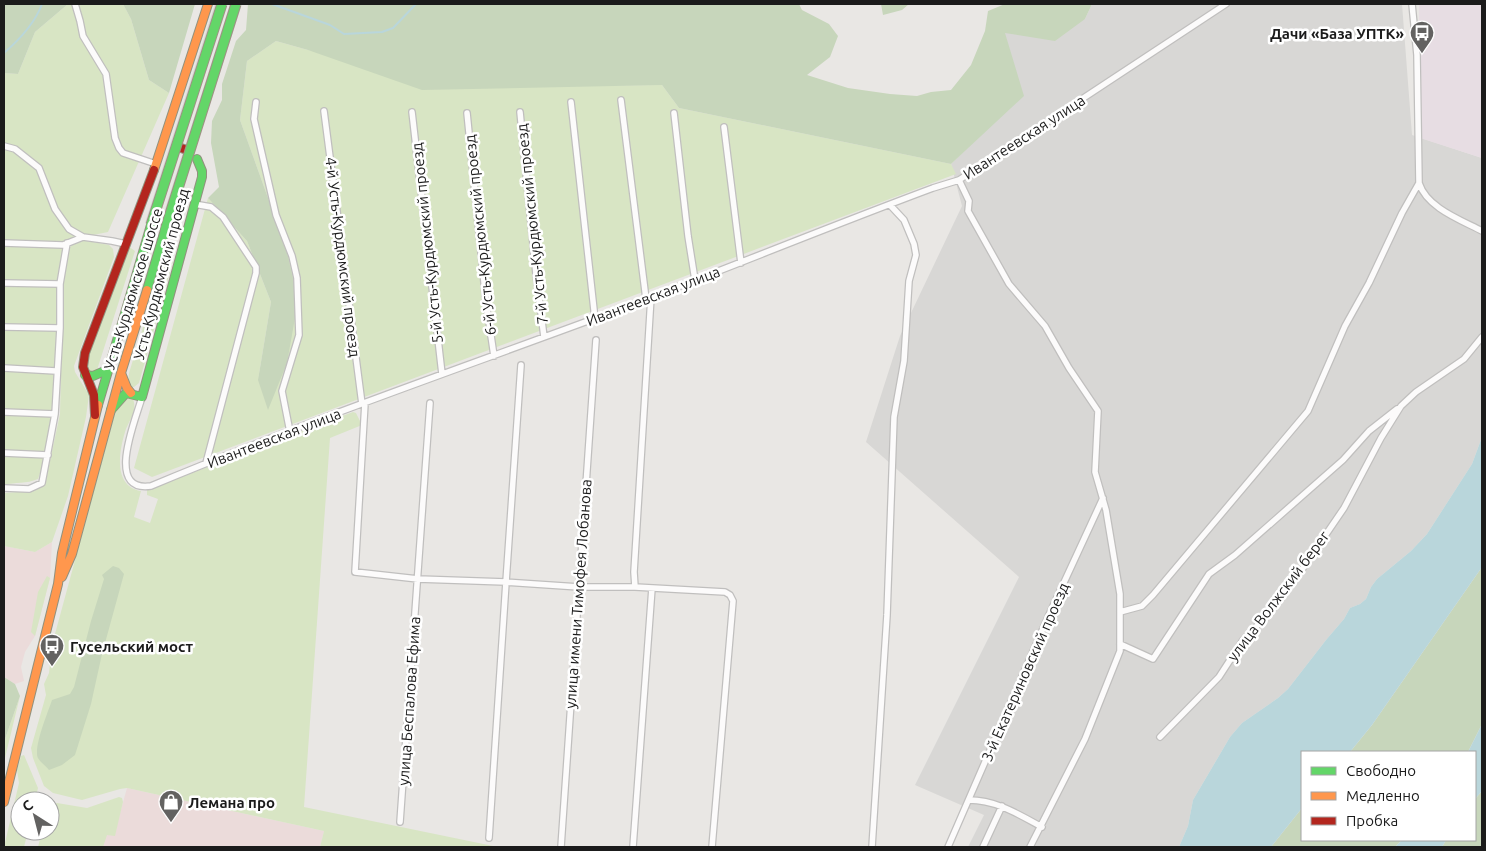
<svg xmlns="http://www.w3.org/2000/svg" width="1486" height="851" viewBox="0 0 1486 851" font-family="Ubuntu,sans-serif">
	<rect width="100%" height="100%" fill="#e9e7e4"/>
	<path fill="#d8d7d5" d="M1092,4H1402L1412,135L1482,158V437L1472,464L1427,534L1411,551L1377,579L1371,587L1366,599L1360,604L1350,608L1344,619L1326,640L1288,689L1278,698L1242,723L1230,737L1193,800L1188,826L1179,847H968L984,815L915,785L1019,577L866,442L900,336L962,206L951,164L997,119L1005,33L1085,19Z"/>
	<path fill="#ebdbda" d="M52,542L50,578L35,636L25,652L21,667L24,681L15,684L4,677V546L35,552Z
		M127,788L324,831L320,847H102L106,834L114,835Z"/>
	<path fill="#e7dde3" d="M1419,4H1482V158L1420,138Z"/>
	<path fill="#d8e5c4" d="M68,4H123L131,19L149,80L169,93L108,232L63,241L51,418L43,465L38,479C26,484 16,482 4,485V73L18,74L35,32Z
		M276,41L308,50L546,86L662,85L679,108L951,164L956,174L152,477L134,468L208,198L247,241L271,302L258,380L286,248L240,120L247,61Z
		M82,240L109,245L113,249L114,257L74,366L75,372L89,395L86,417L68,496L52,542L35,552L4,546V493L30,491L45,484L60,414L63,284L69,249L71,246Z
		M128,246L135,251L97,370L94,373L88,372L86,369L87,355Z
		M164,259L173,261L139,383L134,387H131L128,384L129,373Z
		M126,396L133,399C138,412 128,421 125,432C119,452 113,486 141,491L134,517L150,523L158,499L147,495V490L353,412L356,413L362,425L330,438L304,807L498,847H320L324,831L127,788L120,789L82,800L53,793L44,786L33,758L31,748L46,695L44,684L49,673L52,645L115,413L117,406Z
		M47,576L50,578L35,636L31,632L38,592Z
		M20,696L4,762V742Z
		M24,755L38,788L35,801H20V831H28L24,847H4L19,783L17,770L21,756Z
		M119,797L122,798L123,802L115,836L107,835L103,847H38L41,835H44L45,831H50V806L57,803L87,808Z"/>
	<path fill="#c7d6bb" d="M4,4H68L35,32L18,74L4,73Z
		M123,4H195L169,93L149,80L131,19Z
		M248,4H799L802,10L829,24L838,36L830,57L807,75L848,88L890,94L917,96L931,92L951,90L971,65L985,31L988,11L1005,4H1092L1085,19L1055,41L1005,33L1024,96L951,164L679,108L662,85L422,90L308,50L276,41L247,61L240,120L286,248L298,301L287,363L268,410L258,380L271,302L247,241L208,198L219,187L211,143L212,121L222,100V84L236,41L246,30Z
		M881,4H909L902,10L883,15Z
		M113,566L119,568L124,574L102,654L91,704L75,755L62,765L49,770C46,766 40,762 38,758C33,748 48,712 52,700L70,694L74,687L91,621L104,579L102,575Z
		M1482,567V724L1468,752H1350L1372,725Z
		M4,677L15,684L20,696L4,742Z
		M1482,791V847H1442L1446,840H1475V799Z
		M1302,808V840H1402L1395,847H1271Z"/>
	<path fill="#b9d6db" d="M1482,437V567L1372,725L1350,752H1302V808L1271,847H1179L1188,826L1193,800L1230,737L1242,723L1278,698L1288,689L1326,640L1344,619L1350,608L1360,604L1366,599L1371,587L1377,579L1411,551L1427,534L1472,464Z
		M1482,724V791L1475,799V752H1468Z
		M1402,840H1446L1442,847H1395Z"/>
	<path fill="#d6d6d5" d="M215,4H227L156,227L145,223Z
		M230,4H242L169,231L159,228Z"/>
	<g fill="none" stroke-linecap="round" stroke-linejoin="round">
		<path stroke="#b9d6db" stroke-width="2" d="M272,4L330,25L344,34L382,32L393,28L416,4
			M4,53C19,40 35,23 42,4"/>
		<defs>
			<path id="street" d="M75,4L80,21L83,36L106,74L115,138L119,148L123,153L156,164
				M1412,4L1417,55L1419,183C1427,208 1461,220 1482,231
				M621,100L646,299
				M256,102L254,119L276,215L292,256L297,278L299,335L282,391L290,432
				M571,102L595,319
				M324,111L362,404
				M412,112L442,374
				M520,112L536,274L544,337
				M467,113L486,302L494,356
				M674,113L688,236L695,280
				M724,127L741,263
				M4,146L15,149L39,168L55,209L69,229L83,237
				M959,180L969,201L968,211L1009,284L1045,326L1069,368L1098,411L1095,472L1106,510L1120,594V651L1085,739L1030,847
				M194,204L211,207L223,217L256,267V273L206,463
				M4,243L63,245L83,237L112,241L126,244
				M4,283L60,284
				M4,327L60,328
				M4,368L56,371
				M142,397C136,419 104,493 151,486C297,425 447,373 596,318C709,276 820,230 933,188L959,180L1226,4
				M365,403L355,572L418,579L506,582L521,365
				M4,412L55,414
				M4,453L48,455
				M4,488L29,489L42,483L55,414L60,328V284L67,243
				M635,587L634,572L651,297
				M1120,612L1142,606L1153,595L1308,411L1345,326L1369,283L1402,213L1419,183
				M1120,644L1153,659L1209,574L1235,555L1343,460L1369,431L1397,409
				M1160,737L1219,677L1243,640L1256,627L1301,571L1344,508L1381,438L1401,406L1416,392L1464,359L1482,337
				M969,800C996,800 1018,814 1042,827
				M400,822L430,403
				M489,838L506,582L579,587H635L725,592L730,595L733,601L712,847
				M561,847L596,340
				M633,847L652,588
				M872,847L887,615L894,417L904,361L909,281L916,255L914,244L904,220L890,205
				M948,847L1048,617L1103,498
				M983,847L1002,806"/>
			<path id="fast" d="M147,290L165,230
				M85,375L93,376L109,369
				M98,405L151,225
				M111,410L126,393L142,397L202,177V171L197,159"/>
			<path id="slow" d="M154,170L208,4
				M121,373L127,388L131,393
				M62,577L72,554L121,373L147,290
				M4,802L58,584L62,553L98,405"/>
			<path id="jam" d="M181,148L184,149
				M95,415L94,395L83,367L85,353L154,170"/>
		</defs>
		<use href="#street" stroke="#c0bfbe" stroke-width="8"/>
		<use href="#fast" stroke="#91917e" stroke-width="10"/>
		<use href="#slow" stroke="#91917e" stroke-width="10"/>
		<use href="#jam" stroke="#91917e" stroke-width="10"/>
		<use href="#street" stroke="#fcfbfb" stroke-width="5.5"/>
		<use href="#fast" stroke="#63d668" stroke-width="8"/>
		<use href="#slow" stroke="#ff974d" stroke-width="8"/>
		<use href="#jam" stroke="#b3261e" stroke-width="8"/>
		<defs>
			<path id="fast-bridge" d="M151,225L222,4
				M165,230L236,4"/>
		</defs>
		<use href="#fast-bridge" stroke="#9d9283" stroke-width="11" stroke-linecap="butt"/>
		<use href="#fast-bridge" stroke="#63d668" stroke-width="9"/>
	</g>
	<defs>
		<symbol id="bus-pin" viewBox="-11 -11 22 30"><path d="M0 17L-7.5 6A9.5 9.5 0 1 1 7.5 6Z" fill="#636261" stroke="#fff"/><path d="M-5-6H5V4H4V6H2V4H-2V6H-4V4H-5ZM-3.5-4V0h7V-4ZM-3.5 1.2v1.5H-2V1.2ZM2 1.2v1.5H3.5V1.2Z" fill="#fff"/></symbol>
		<symbol id="shop-pin" viewBox="-11 -11 22 30"><path d="M0 17L-7.5 6A9.5 9.5 0 1 1 7.5 6Z" fill="#636261" stroke="#fff"/><path d="M-5-2.5h2.3a2.7 3.5 0 0 1 5.4 0H5L5.5 6h-11ZM-1.5-2.5h3a1.5 2.3 0 0 0-3 0Z" fill="#fff"/></symbol>
	</defs>
	<g fill-rule="evenodd">
		<use href="#bus-pin" x="1408" y="19" width="28" height="38"/>
		<use href="#bus-pin" x="38" y="632" width="28" height="38"/>
		<use href="#shop-pin" x="157" y="788" width="28" height="38"/>
	</g>
	<g text-anchor="middle" dominant-baseline="central" stroke-width="5" stroke-linejoin="round" paint-order="stroke">
		<g font-size="15" font-weight="bold" fill="#1b1b1b" stroke="#fff" text-anchor="start">
			<text x="1404" y="33" text-anchor="end">Дачи «База УПТК»</text>
			<text x="70" y="646">Гусельский мост</text>
			<text x="188" y="802">Лемана про</text>
		</g>
		<g font-size="15" fill="#1b1b1b" stroke="#fff">
			<text transform="translate(1024 137) rotate(-33)">Ивантеевская улица</text>
			<text transform="translate(532 224) rotate(-96)">7-й Усть-Курдюмский проезд</text>
			<text transform="translate(480 235) rotate(-96)">6-й Усть-Курдюмский проезд</text>
			<text transform="translate(427 243) rotate(-96)">5-й Усть-Курдюмский проезд</text>
			<text transform="translate(343 257) rotate(83)">4-й Усть-Курдюмский проезд</text>
			<text transform="translate(161 274) rotate(-75)">Усть-Курдюмский проезд</text>
			<text transform="translate(133 289) rotate(-73)">Усть-Курдюмское шоссе</text>
			<text transform="translate(653 296) rotate(-21)">Ивантеевская улица</text>
			<text transform="translate(274 438) rotate(-21)">Ивантеевская улица</text>
			<text transform="translate(578 594) rotate(-86)">улица имени Тимофея Лобанова</text>
			<text transform="translate(1278 596) rotate(-53)">улица Волжский берег</text>
			<text transform="translate(1025 672) rotate(-66)">3-й Екатериновский проезд</text>
			<text transform="translate(409 701) rotate(-86)">улица Беспалова Ефима</text>
		</g>
	</g>
	<rect width="1486" height="851" fill="none" stroke="#1b1b1b" stroke-width="10"/>
	<rect x="1301" y="751" width="175" height="90" fill="#ffffff" stroke="#a4a4a4"/>
	<rect x="1311" y="767" width="25" height="8" fill="#63d668" stroke="#a4a4a4"/>
	<text x="1346" y="776" font-size="15" fill="#1b1b1b">Свободно</text>
	<rect x="1311" y="792" width="25" height="8" fill="#ff974d" stroke="#a4a4a4"/>
	<text x="1346" y="801" font-size="15" fill="#1b1b1b">Медленно</text>
	<rect x="1311" y="817" width="25" height="8" fill="#b3261e" stroke="#a4a4a4"/>
	<text x="1346" y="826" font-size="15" fill="#1b1b1b">Пробка</text>
	<g transform="translate(35 816) rotate(324)"><circle r="24" fill="#ffffff" stroke="#a4a4a4"/>
	<path d="M0-4L9 19L0 12L-9 19Z" fill="#636261"/>
	<text y="-8" font-size="14" font-weight="bold" text-anchor="middle" fill="#1b1b1b">С</text>
	</g>
</svg>
